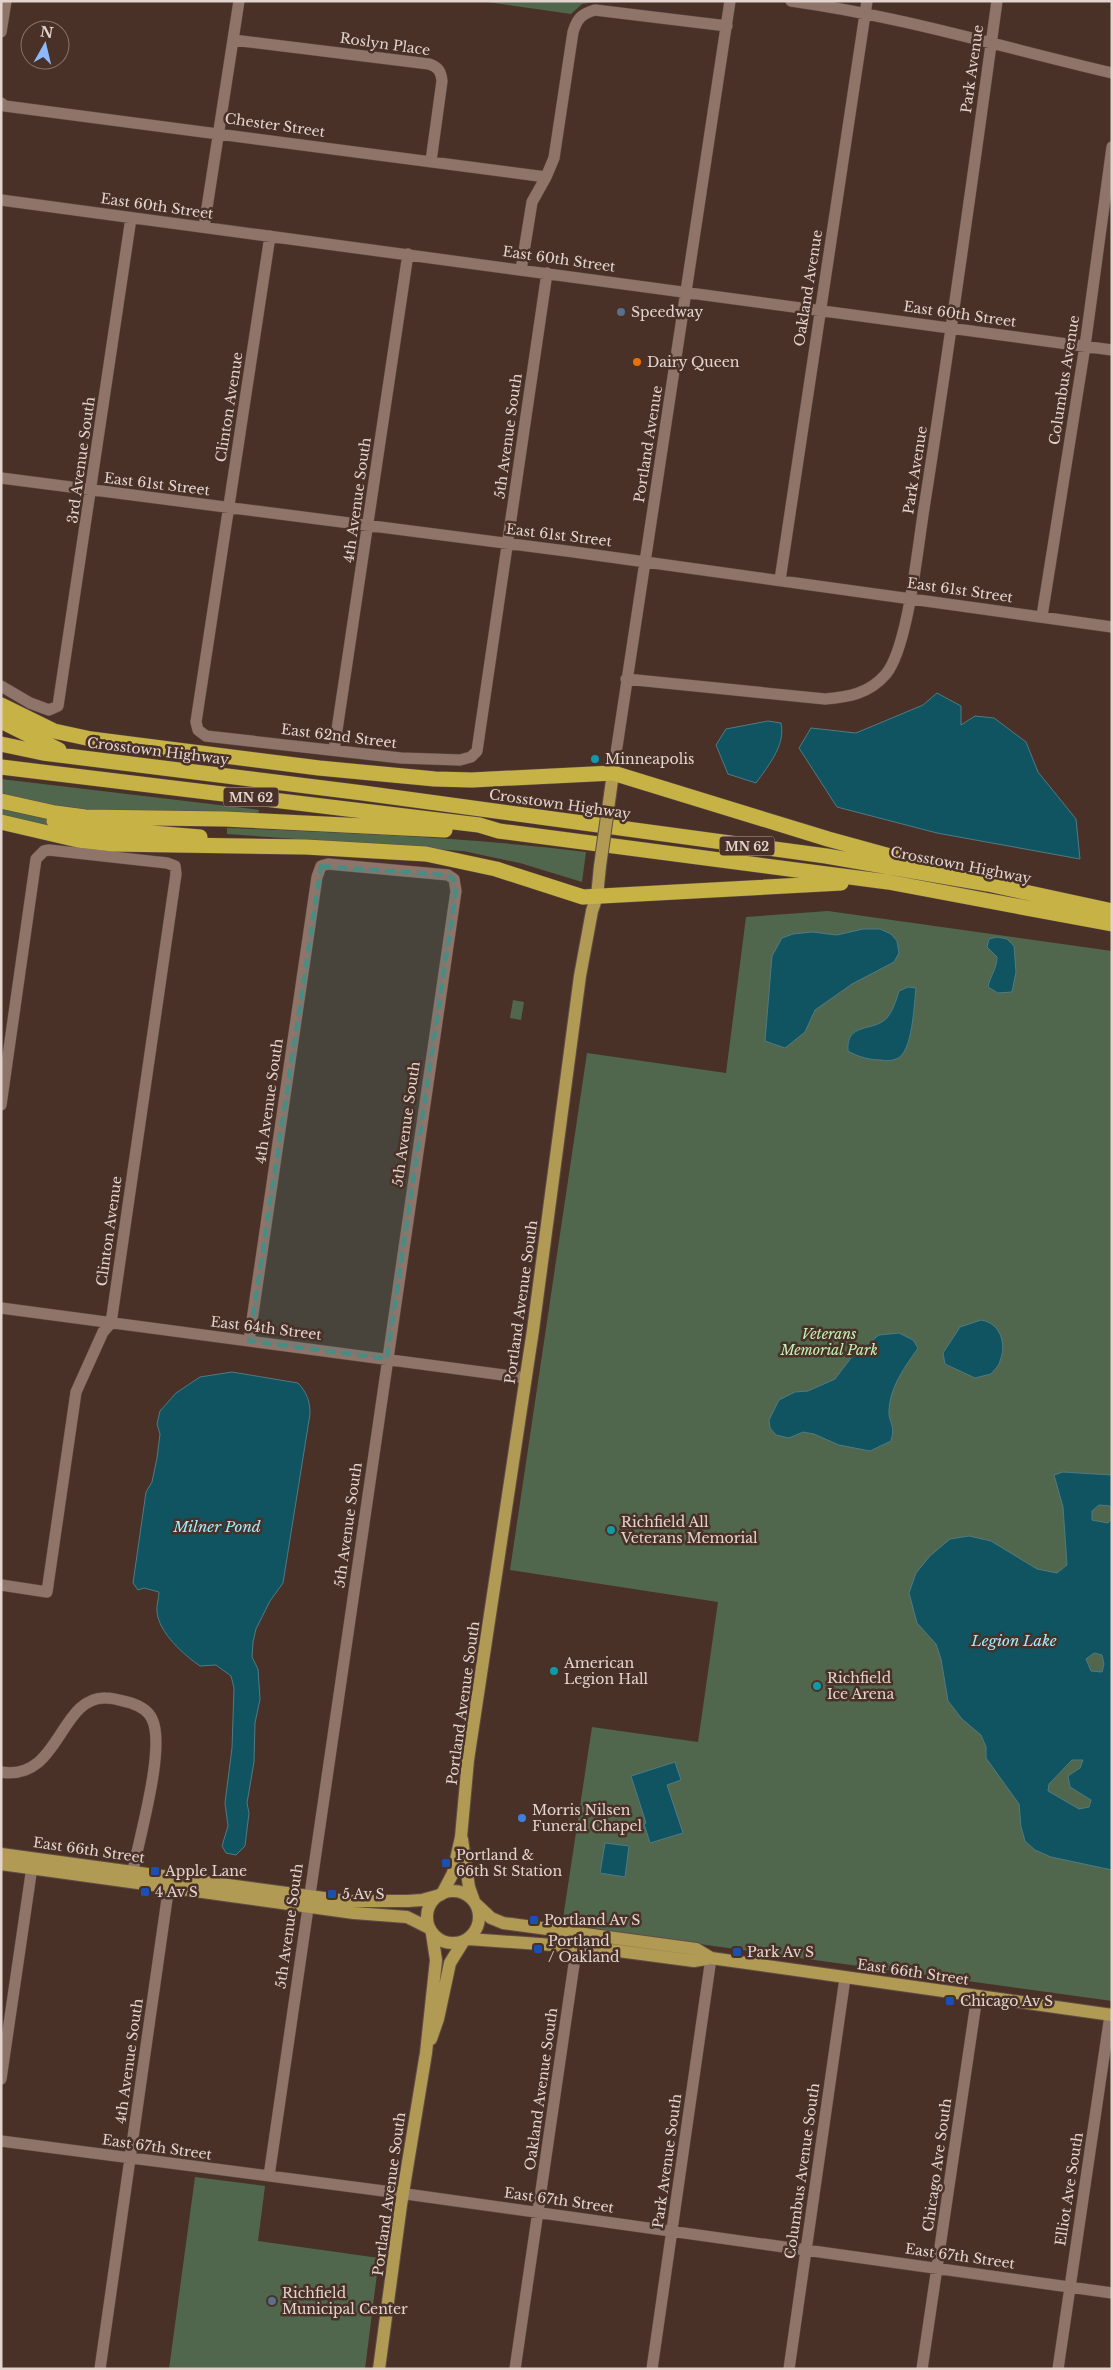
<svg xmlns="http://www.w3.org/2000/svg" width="1113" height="2370" viewBox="0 0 1113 2370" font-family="'Libre Baskerville',serif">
	<rect width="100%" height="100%" fill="#493128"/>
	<path fill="#51674d" d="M480,1H601L582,4L571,14Z
		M1,779L236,807L259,810L258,815L98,811L68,807L129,841L1,817Z
		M227,828C347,833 467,837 586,852L582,882L520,863L463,851L227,834Z
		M828,911L1112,951V2001L562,1925L592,1727L698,1742L718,1602L510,1570L587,1053L726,1073L746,917Z
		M513,1000L524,1002L521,1020L510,1018Z
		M195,2177L265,2186L258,2241L379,2258L365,2369H169Z"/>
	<path fill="#105461" stroke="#507a82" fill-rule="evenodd" d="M937,693L961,706V725L975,716L994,718L1026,742L1038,772L1076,819L1080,859L937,833L837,807L799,748L811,728L856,733L923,705Z
		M768,721L781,723C786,745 768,766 756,783L728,774L716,745L726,729Z
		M863,929H880L891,934L897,941L899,953L894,962L852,984L815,1010L805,1032L785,1048L765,1041L772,956L782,938L793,934L812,932L837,935Z
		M997,937L1007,939L1014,946L1016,972L1012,992L998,993L988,987C990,976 997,969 997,957L987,947L989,939Z
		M908,987L916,988C914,1003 913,1054 896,1059C892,1061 886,1061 881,1060C870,1060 858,1057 848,1051C846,1022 872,1032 886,1019C893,1011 896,1001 899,991Z
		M981,1320C1000,1323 1007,1343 1000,1361C999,1366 994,1370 991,1374L975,1378L945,1364L943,1353L960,1327Z
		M899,1333L913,1340L918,1348C905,1367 890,1386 889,1411C888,1422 896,1424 891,1441L870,1451L839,1445L814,1434L803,1432L789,1438L776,1435L770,1428L769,1420L779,1400L795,1392L808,1391L835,1379L851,1358L879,1335Z
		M232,1372L298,1383C307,1393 310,1401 310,1414L283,1583L270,1601L256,1629L253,1642L252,1657L258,1669L260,1699L255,1723L254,1762L247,1803L249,1813L245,1846L236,1855L226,1853L222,1846L228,1826L225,1803L232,1748L234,1688L231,1676L216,1665L200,1666C184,1655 159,1633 157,1612C156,1606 159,1598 159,1592L144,1588L138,1590L133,1583L146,1492L152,1482L157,1458L160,1434L157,1424L160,1411L176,1393L200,1377Z
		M1063,1472L1112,1475V1512L1110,1506L1099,1505L1092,1511V1520L1108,1523L1112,1518V1870L1051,1857L1035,1850L1025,1841L1021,1827L1019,1804L986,1758V1747L981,1735L962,1719L948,1701L941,1659L936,1644L917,1623L909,1593L916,1573L930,1556L950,1539L969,1536L991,1541L1037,1569L1057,1573L1067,1565L1063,1507L1054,1475ZM1094,1653L1102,1655L1104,1664L1102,1672L1091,1671L1086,1659ZM1072,1760H1083L1080,1768L1068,1776L1070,1787L1091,1800L1089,1807L1079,1809L1048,1791L1049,1784Z
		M675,1762L681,1780L667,1785L683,1833L650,1843L644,1824L646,1823L631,1776Z
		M605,1843L629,1846L625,1877L600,1873Z"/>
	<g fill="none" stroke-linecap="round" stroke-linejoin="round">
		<defs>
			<path id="minor" d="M791,1C900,16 1005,48 1112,73
				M1,32L6,1
				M233,40L429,64C438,67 441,71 442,81L431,161
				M1,103L5,106L546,177
				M1,200L1112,350
				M204,227L239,1
				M270,236L196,722L198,730L206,736L401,758L460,760L471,757L477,751L547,273
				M521,270L532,202L546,177L554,158L573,32C577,19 581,14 595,10L727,26
				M1,478L574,552L1112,627
				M780,580L867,1
				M1042,616L1085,346L1112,147
				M626,679L825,699C848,697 869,694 886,674C909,646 918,542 925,502C951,336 974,169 997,1
				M1,686L30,703L49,710L58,706L131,218
				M334,750L408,254
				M613,773L730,1
				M1,1105L36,859L44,851L49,850L167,863L175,866L176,874L111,1323L103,1332L76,1392L47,1592L1,1585
				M1,1308L526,1378
				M249,1341L317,877L321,866L328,864L448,875L454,879L456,891L269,2176
				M1,1772C60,1782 59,1696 106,1698C114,1698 123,1701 131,1703C140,1706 148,1710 152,1719C166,1747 139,1838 133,1871
				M1,2079L33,1860
				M1,2141L399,2193L1112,2293
				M100,2369L170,1878
				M515,2369L578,1937
				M652,2369L711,1958
				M789,2369L845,1978
				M922,2369L977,1996
				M1058,2369L1110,2015"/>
			<path id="major" d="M610,795L613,773
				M462,1839L469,1887L474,1901
				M1,1854L346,1901H408L422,1900L440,1895
				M1,1864L354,1913L407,1917L429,1928
				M427 1917a26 26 0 1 1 52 0a26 26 0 1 1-52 0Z
				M442,1894L453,1873L461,1837L468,1760L533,1330L580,976L592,911L597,896L600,866
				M476,1904L491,1918L503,1923L696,1949L711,1958
				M468,1939L596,1948L694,1961L711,1958L1112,2015
				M431,2039L438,2019L450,1963L463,1942
				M379,2369L401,2205L426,2053L436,1960L432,1934"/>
			<path id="highway" d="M1,705L54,731L91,739L319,768L435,779L472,780L613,773L828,839L919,864
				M1,721L59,750
				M1,744L43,753L363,793L826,856L988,884L1112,911
				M1,767L479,825L499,831L888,882L1112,924
				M1,801L55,813L85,817L225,819L445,830
				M54,821L78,827L200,837
				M1,822L78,840L113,844L306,847L426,854L496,869L583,897L841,883"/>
		</defs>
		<use href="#minor" stroke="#614d45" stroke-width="12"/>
		<use href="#major" stroke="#614d45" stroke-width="14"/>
		<use href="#highway" stroke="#614d45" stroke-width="16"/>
		<use href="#minor" stroke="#8f7469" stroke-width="11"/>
		<use href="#major" stroke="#b19a53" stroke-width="12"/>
		<use href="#highway" stroke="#c7b345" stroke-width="15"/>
		<defs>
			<path id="major-bridge" d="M600,866L610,795"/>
		</defs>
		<use href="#major-bridge" stroke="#614d45" stroke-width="14" stroke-linecap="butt"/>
		<use href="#major-bridge" stroke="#b19a53" stroke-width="12"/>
	</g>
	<path fill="#448e86" fill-opacity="0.2" stroke="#448e86" stroke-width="4" stroke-dasharray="10 6" stroke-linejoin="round" d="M321,866L448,875L454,879L456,891L387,1359L249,1341Z"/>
	<g fill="#5c6f8a" stroke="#493128" stroke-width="2">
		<circle cx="621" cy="312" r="5"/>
		<circle cx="272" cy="2301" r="5"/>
	</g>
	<circle fill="#e8710a" stroke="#493128" stroke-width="2" cx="637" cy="362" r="5"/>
	<g fill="#0f9aa8" stroke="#493128" stroke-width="2">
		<circle cx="595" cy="759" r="5"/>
		<circle cx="611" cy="1530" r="5"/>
		<circle cx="554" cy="1671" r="5"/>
		<circle cx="817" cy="1686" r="5"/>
	</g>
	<circle fill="#3f7fe0" stroke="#493128" stroke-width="2" cx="522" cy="1818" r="5"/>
	<g fill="#1a4fb4" stroke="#493128" stroke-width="2">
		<rect x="441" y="1858" width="10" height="10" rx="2.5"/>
		<rect x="150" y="1866" width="10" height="10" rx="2.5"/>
		<rect x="140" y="1887" width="10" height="10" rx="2.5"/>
		<rect x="327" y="1889" width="10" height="10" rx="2.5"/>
		<rect x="529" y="1915" width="10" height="10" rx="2.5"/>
		<rect x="533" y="1944" width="10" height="10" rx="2.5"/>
		<rect x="732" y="1947" width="10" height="10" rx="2.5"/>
		<rect x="945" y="1996" width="10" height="10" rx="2.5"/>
	</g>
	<g text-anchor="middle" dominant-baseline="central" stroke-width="5" stroke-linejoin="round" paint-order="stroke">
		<g fill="#493128" stroke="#b6a39c" stroke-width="1">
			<rect x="223.5" y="787.5" width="55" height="19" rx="4"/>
			<rect x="719.5" y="836.5" width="55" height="19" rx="4"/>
		</g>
		<g font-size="12" font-weight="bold" fill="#e4d4ce">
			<text x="251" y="797">MN 62</text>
			<text x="747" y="846">MN 62</text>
		</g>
		<g font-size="14" fill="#e4d4ce" stroke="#493128">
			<text transform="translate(385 44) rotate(8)">Roslyn Place</text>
			<text transform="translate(972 69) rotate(-82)">Park Avenue</text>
			<text transform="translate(275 125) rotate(8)">Chester Street</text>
			<text transform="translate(157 206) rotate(8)">East 60th Street</text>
			<text transform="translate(559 259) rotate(8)">East 60th Street</text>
			<text transform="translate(808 288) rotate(-81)">Oakland Avenue</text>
			<text transform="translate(960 314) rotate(8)">East 60th Street</text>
			<text transform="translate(1064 380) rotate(-81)">Columbus Avenue</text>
			<text transform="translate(229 407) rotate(-81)">Clinton Avenue</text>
			<text transform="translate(508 436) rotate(-82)">5th Avenue South</text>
			<text transform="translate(648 444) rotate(-81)">Portland Avenue</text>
			<text transform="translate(81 460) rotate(-82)">3rd Avenue South</text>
			<text transform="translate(915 470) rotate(-81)">Park Avenue</text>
			<text transform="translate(157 484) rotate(7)">East 61st Street</text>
			<text transform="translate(357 500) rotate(-82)">4th Avenue South</text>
			<text transform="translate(559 535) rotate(7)">East 61st Street</text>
			<text transform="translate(960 590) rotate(8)">East 61st Street</text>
			<text transform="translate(339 736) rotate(7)">East 62nd Street</text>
			<text transform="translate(158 751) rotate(7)">Crosstown Highway</text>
			<text transform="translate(560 804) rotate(8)">Crosstown Highway</text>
			<text transform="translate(961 865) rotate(11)">Crosstown Highway</text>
			<text transform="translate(269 1101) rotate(-82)">4th Avenue South</text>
			<text transform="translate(406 1124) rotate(-82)">5th Avenue South</text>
			<text transform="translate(109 1231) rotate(-82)">Clinton Avenue</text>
			<text transform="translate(521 1302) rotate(-82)">Portland Avenue South</text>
			<text transform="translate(266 1328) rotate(7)">East 64th Street</text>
			<text transform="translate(348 1525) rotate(-82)">5th Avenue South</text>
			<text transform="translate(463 1703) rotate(-82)">Portland Avenue South</text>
			<text transform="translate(89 1850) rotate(8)">East 66th Street</text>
			<text transform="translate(289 1926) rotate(-82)">5th Avenue South</text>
			<text transform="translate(913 1972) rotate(8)">East 66th Street</text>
			<text transform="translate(129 2061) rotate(-82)">4th Avenue South</text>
			<text transform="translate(541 2089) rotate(-82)">Oakland Avenue South</text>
			<text transform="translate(157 2147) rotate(8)">East 67th Street</text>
			<text transform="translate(667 2161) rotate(-82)">Park Avenue South</text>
			<text transform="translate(937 2165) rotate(-82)">Chicago Ave South</text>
			<text transform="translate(802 2171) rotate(-82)">Columbus Avenue South</text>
			<text transform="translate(1069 2189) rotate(-81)">Elliot Ave South</text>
			<text transform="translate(389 2194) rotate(-82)">Portland Avenue South</text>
			<text transform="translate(559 2200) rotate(8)">East 67th Street</text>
			<text transform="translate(960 2256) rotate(8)">East 67th Street</text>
		</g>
		<g font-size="14" fill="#e4d4ce" stroke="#493128" text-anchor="start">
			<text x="631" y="312">Speedway</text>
			<text x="647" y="362">Dairy Queen</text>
			<text x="605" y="759">Minneapolis</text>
			<text x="621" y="1522">Richfield All<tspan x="621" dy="16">Veterans Memorial</tspan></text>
			<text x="564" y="1663">American<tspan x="564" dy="16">Legion Hall</tspan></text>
			<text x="827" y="1678">Richfield<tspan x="827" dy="16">Ice Arena</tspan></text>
			<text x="532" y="1810">Morris Nilsen<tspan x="532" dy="16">Funeral Chapel</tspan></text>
			<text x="456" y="1855">Portland &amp;<tspan x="456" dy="16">66th St Station</tspan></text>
			<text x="165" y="1871">Apple Lane</text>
			<text x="155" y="1892">4 Av S</text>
			<text x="342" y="1894">5 Av S</text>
			<text x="544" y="1920">Portland Av S</text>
			<text x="548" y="1941">Portland<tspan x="548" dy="16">/ Oakland</tspan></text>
			<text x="747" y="1952">Park Av S</text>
			<text x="960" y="2001">Chicago Av S</text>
			<text x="282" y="2293">Richfield<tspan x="282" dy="16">Municipal Center</tspan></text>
		</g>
		<g font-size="14" font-style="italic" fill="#c1f4b7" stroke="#493128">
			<text x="829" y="1334">Veterans<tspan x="829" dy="16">Memorial Park</tspan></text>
		</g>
		<g font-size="15" font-style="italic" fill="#a1ebfd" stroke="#493128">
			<text x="217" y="1526">Milner Pond</text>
			<text x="1014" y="1640">Legion Lake</text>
		</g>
	</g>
	<rect width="1113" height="2370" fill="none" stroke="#e4d4ce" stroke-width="5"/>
	<g transform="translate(45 45) rotate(8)"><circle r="24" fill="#493128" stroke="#87726a"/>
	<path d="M0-4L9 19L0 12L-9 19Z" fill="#8db9fc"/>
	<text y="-8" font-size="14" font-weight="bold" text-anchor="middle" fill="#e4d4ce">N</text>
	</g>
</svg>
